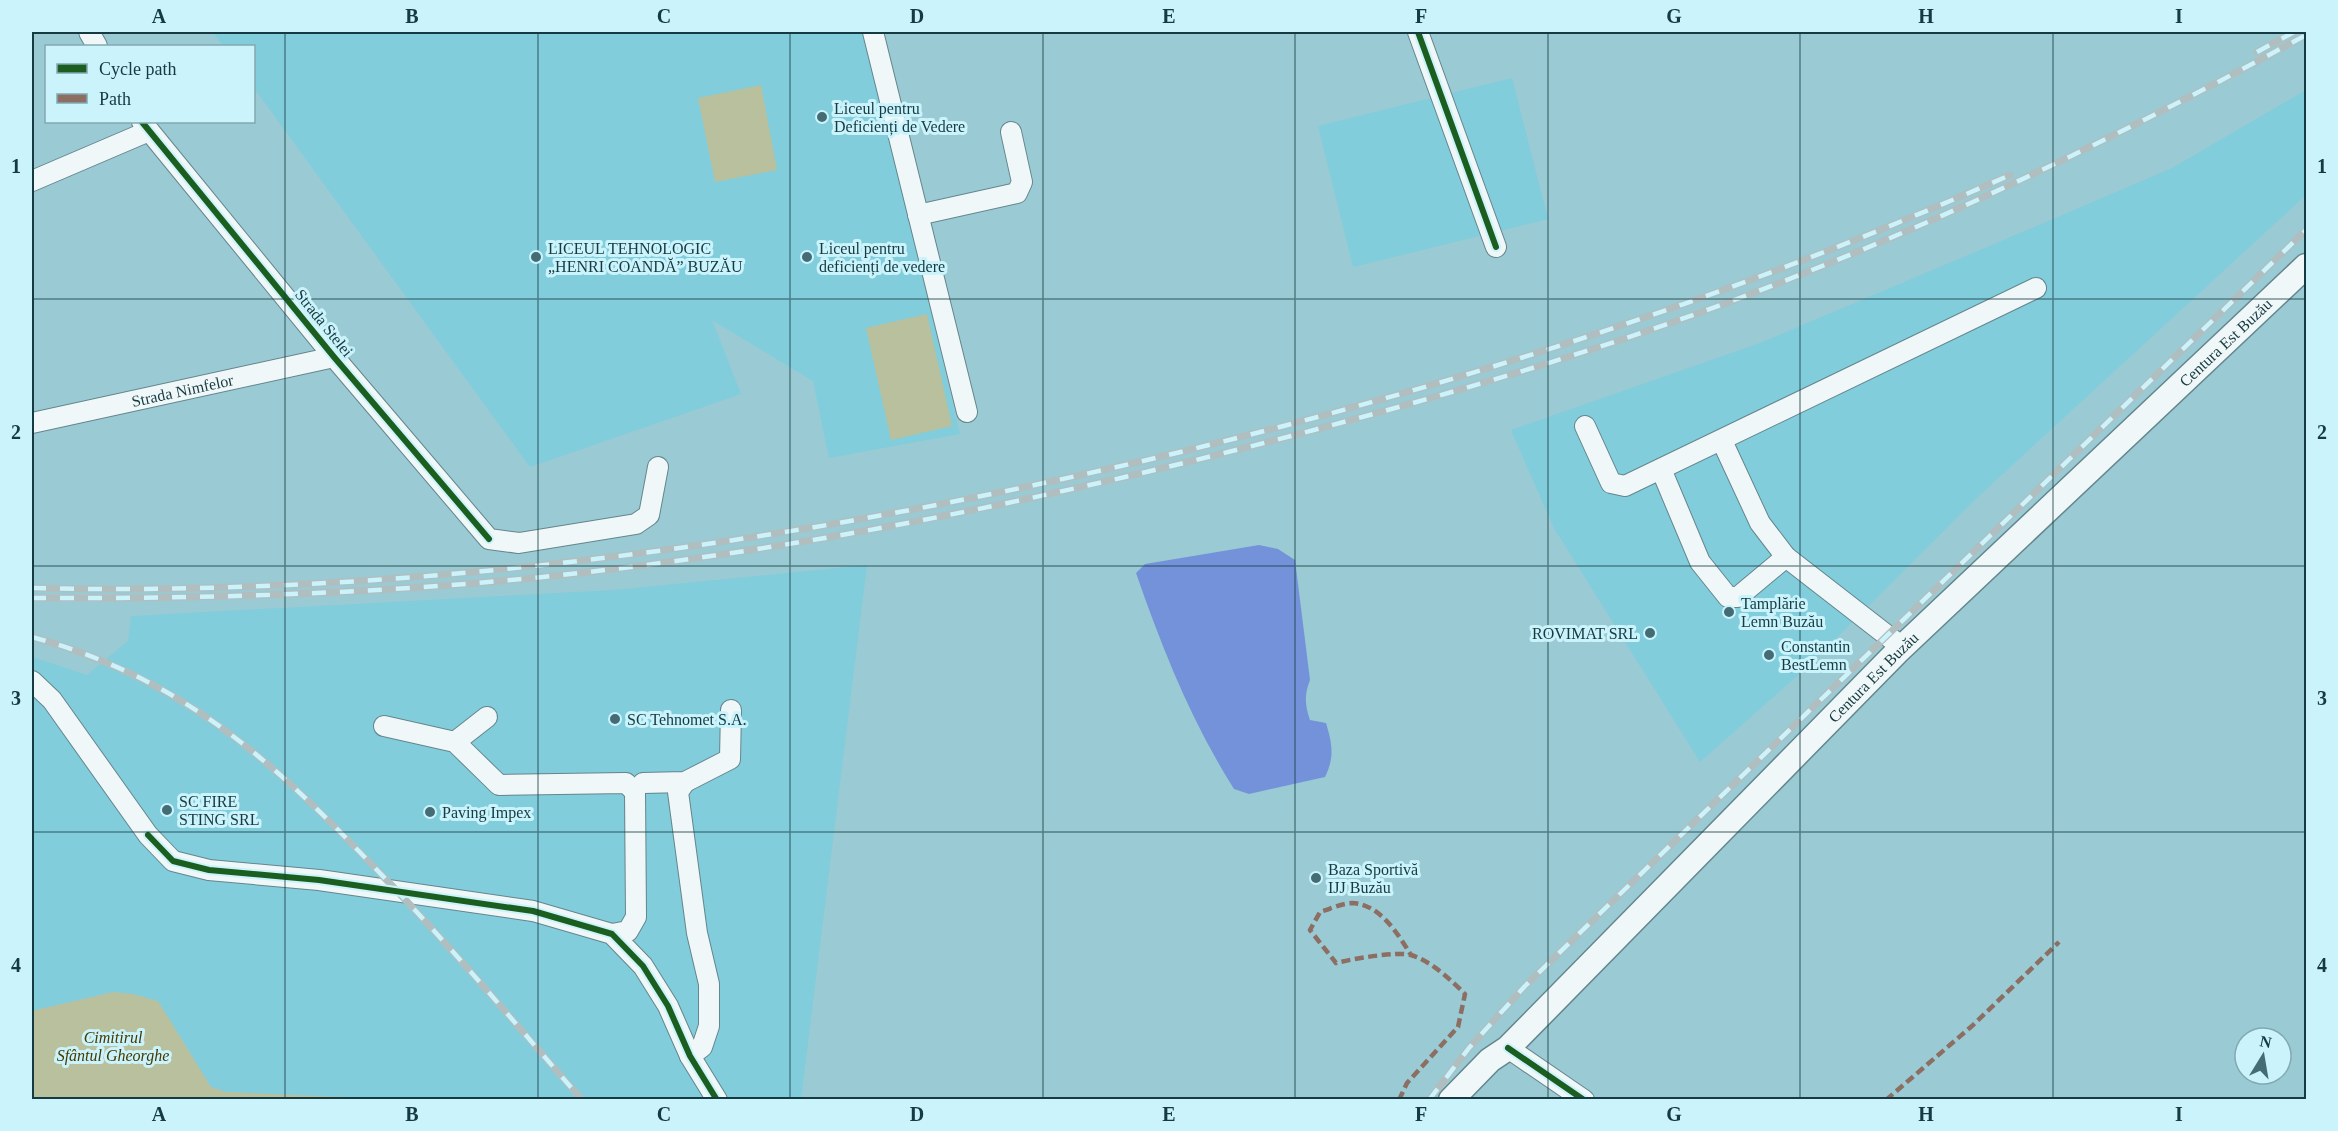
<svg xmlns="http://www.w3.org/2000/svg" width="2338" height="1131" viewBox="0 0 2338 1131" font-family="Georgia,serif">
	<rect width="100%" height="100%" fill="#9acad3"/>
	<path fill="#81cddb" d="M213,32H865L960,434L829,458L813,381L712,320L741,394L530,467L254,88V46H223Z
		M1512,78L1548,219L1353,267L1318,126Z
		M2306,90V195L1981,494L1806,668L1700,762L1554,528L1511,430L1760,343L2032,228L2172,168Z
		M867,565L801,1099L395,1100L226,1092L211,1087L158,1001L113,992L32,1011V657L87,675L128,641L131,616L614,590Z"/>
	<path fill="#b8c09e" d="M761,85L777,170L715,182L698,98Z
		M927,314L952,426L891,440L866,328Z
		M113,992L133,994L158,1001L211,1087L226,1092L395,1099H32V1011Z"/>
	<path fill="#7492d9" d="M1259,545L1278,549L1295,560L1310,680C1304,695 1305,705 1310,720L1326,723C1332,743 1335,757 1325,777L1249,794L1234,789C1191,721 1162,648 1136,573L1145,564Z"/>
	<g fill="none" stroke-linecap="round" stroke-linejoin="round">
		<defs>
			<g id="minor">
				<path d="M89,32L97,46"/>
				<path d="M873,32L967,412"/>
				<path d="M1418,32L1496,247"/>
				<path d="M142,122L334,357L489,539L519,543L636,524L649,515L658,467"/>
				<path d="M32,181L149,131"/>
				<path d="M918,215L1017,193L1022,182L1011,132"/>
				<path id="s1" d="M32,423L334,357"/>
				<path d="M1585,426L1611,483L1625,486L2036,288"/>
				<path d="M1722,441L1760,523L1786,557L1902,647"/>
				<path d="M1661,469L1700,562L1728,597H1738L1786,557"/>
				<path d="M32,681L52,700L148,835L173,861L209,870L319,880L533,911L612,934L643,966L668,1006L690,1056L717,1100"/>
				<path d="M384,726L455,742L499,785L626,783L635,792L636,917L628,931L612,934"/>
				<path d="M455,742L487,717"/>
				<path d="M685,782L678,792L697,933L709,984V1026L702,1047L690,1056"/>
				<path d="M643,783L685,782L730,759L731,710"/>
				<path d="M1508,1048L1584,1100"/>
			</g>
			<g id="major">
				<path id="s2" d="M1451,1100L1490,1060L1508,1048L1897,652L2306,266"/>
			</g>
		</defs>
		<use href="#minor" stroke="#64868d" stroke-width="22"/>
		<use href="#major" stroke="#64868d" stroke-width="27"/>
		<use href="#minor" stroke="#f0f7f8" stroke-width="20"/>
		<use href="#major" stroke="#f0f7f8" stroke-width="24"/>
		<defs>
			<path id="rail" d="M2257,52L2294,32
				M32,588C407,597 782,545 1147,460C1443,390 1732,298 2010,175
				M32,598C202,599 372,594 543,577C795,551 1045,500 1291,436C1467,390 1643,338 1812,270C1982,203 2146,122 2306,35
				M32,637C182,678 272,760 376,869C448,943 514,1022 582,1100
				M1429,1100L1469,1048L1525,986L2306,230"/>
		</defs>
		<use href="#rail" stroke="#b1bec0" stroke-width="7"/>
		<use href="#rail" stroke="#caf3fb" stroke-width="4.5" stroke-dasharray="14" stroke-linecap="butt"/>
		<path stroke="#8d6e63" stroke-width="4.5" stroke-dasharray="9 4.5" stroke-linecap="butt" d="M1399,1100L1407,1083L1458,1027L1465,994C1451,980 1431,961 1411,955C1397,951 1352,959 1336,963L1310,930L1320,912C1330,909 1343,903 1352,903C1380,904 1398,934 1411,955
			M1886,1100L1972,1026L2059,942"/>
		<defs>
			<path id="cycleway" d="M1418,32L1496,247
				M142,122L334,357L489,539
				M148,835L173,861L209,870L319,880L533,911L612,934L643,966L668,1006L690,1056L717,1100
				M1508,1048L1584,1100"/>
		</defs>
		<use href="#cycleway" stroke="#caf3fb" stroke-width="10"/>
		<use href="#cycleway" stroke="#1b5e20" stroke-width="6"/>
	</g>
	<path fill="none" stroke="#153a41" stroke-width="1.5" stroke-opacity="0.55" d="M285,32V1100M538,32V1100M790,32V1100M1043,32V1100M1295,32V1100M1548,32V1100M1800,32V1100M2053,32V1100M32,299H2306M32,566H2306M32,832H2306"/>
	<g fill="#446c74" stroke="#caf3fb" stroke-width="2">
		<circle cx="822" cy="117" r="6"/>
		<circle cx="536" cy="257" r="6"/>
		<circle cx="807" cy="257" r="6"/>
		<circle cx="1729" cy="612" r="6"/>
		<circle cx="1650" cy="633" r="6"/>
		<circle cx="1769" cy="655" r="6"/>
		<circle cx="615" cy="719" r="6"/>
		<circle cx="167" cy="810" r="6"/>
		<circle cx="430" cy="812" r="6"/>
		<circle cx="1316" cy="878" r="6"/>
	</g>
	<g text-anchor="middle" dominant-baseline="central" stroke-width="6" stroke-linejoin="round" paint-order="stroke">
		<g font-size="16" fill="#153a41" stroke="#caf3fb" text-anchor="start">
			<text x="834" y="108">Liceul pentru<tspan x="834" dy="18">Deficienți de Vedere</tspan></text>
			<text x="548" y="248">LICEUL TEHNOLOGIC<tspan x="548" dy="18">„HENRI COANDĂ” BUZĂU</tspan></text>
			<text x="819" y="248">Liceul pentru<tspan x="819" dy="18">deficienți de vedere</tspan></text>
			<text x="1741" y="603">Tamplărie<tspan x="1741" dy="18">Lemn Buzău</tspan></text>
			<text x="1638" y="633" text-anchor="end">ROVIMAT SRL</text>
			<text x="1781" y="646">Constantin<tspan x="1781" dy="18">BestLemn</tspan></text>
			<text x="627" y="719">SC Tehnomet S.A.</text>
			<text x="179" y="801">SC FIRE<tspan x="179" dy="18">STING SRL</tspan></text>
			<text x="442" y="812">Paving Impex</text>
			<text x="1328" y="869">Baza Sportivă<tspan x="1328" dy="18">IJJ Buzău</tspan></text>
		</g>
		<g font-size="16" fill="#153a41" stroke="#caf3fb">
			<text transform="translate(324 323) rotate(51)">Strada Stelei</text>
			<text stroke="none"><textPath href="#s2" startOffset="1084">Centura Est Buzău</textPath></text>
			<text stroke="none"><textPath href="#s1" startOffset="154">Strada Nimfelor</textPath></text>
			<text stroke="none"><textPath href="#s2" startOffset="598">Centura Est Buzău</textPath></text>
		</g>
		<g font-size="16" font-style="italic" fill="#483800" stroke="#caf3fb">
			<text x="113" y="1037">Cimitirul<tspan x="113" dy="18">Sfântul Gheorghe</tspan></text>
		</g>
	</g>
	<rect width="2338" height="1131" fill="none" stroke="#caf3fb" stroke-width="66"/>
	<rect x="45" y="45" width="210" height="78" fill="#caf3fb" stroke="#82a9b1" stroke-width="1.5"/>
	<rect x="57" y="64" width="30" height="9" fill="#1b5e20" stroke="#82a9b1" stroke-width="1.5"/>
	<text x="99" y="75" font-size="18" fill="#153a41">Cycle path</text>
	<rect x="57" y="94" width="30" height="9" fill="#8d6e63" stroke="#82a9b1" stroke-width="1.5"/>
	<text x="99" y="105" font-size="18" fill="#153a41">Path</text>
	<g transform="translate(2263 1056) rotate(11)"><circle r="28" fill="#caf3fb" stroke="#82a9b1" stroke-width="1.5"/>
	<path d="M0-4.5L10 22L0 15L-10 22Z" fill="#446c74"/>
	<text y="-9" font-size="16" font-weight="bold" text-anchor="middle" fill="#153a41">N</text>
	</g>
	<rect x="33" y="33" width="2272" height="1065" fill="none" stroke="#153a41" stroke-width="2"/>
	<g font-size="20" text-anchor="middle" font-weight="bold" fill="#153a41">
		<text x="159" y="23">A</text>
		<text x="412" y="23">B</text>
		<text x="664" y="23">C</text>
		<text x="917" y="23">D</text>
		<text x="1169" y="23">E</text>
		<text x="1421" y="23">F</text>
		<text x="1674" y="23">G</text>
		<text x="1926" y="23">H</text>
		<text x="2179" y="23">I</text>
		<text x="16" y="173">1</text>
		<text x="2322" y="173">1</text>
		<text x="16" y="439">2</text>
		<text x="2322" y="439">2</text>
		<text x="16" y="705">3</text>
		<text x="2322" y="705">3</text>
		<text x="16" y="972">4</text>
		<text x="2322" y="972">4</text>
		<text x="159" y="1121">A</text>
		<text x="412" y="1121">B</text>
		<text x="664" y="1121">C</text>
		<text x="917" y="1121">D</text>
		<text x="1169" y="1121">E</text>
		<text x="1421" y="1121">F</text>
		<text x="1674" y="1121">G</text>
		<text x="1926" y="1121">H</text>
		<text x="2179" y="1121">I</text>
	</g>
</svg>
